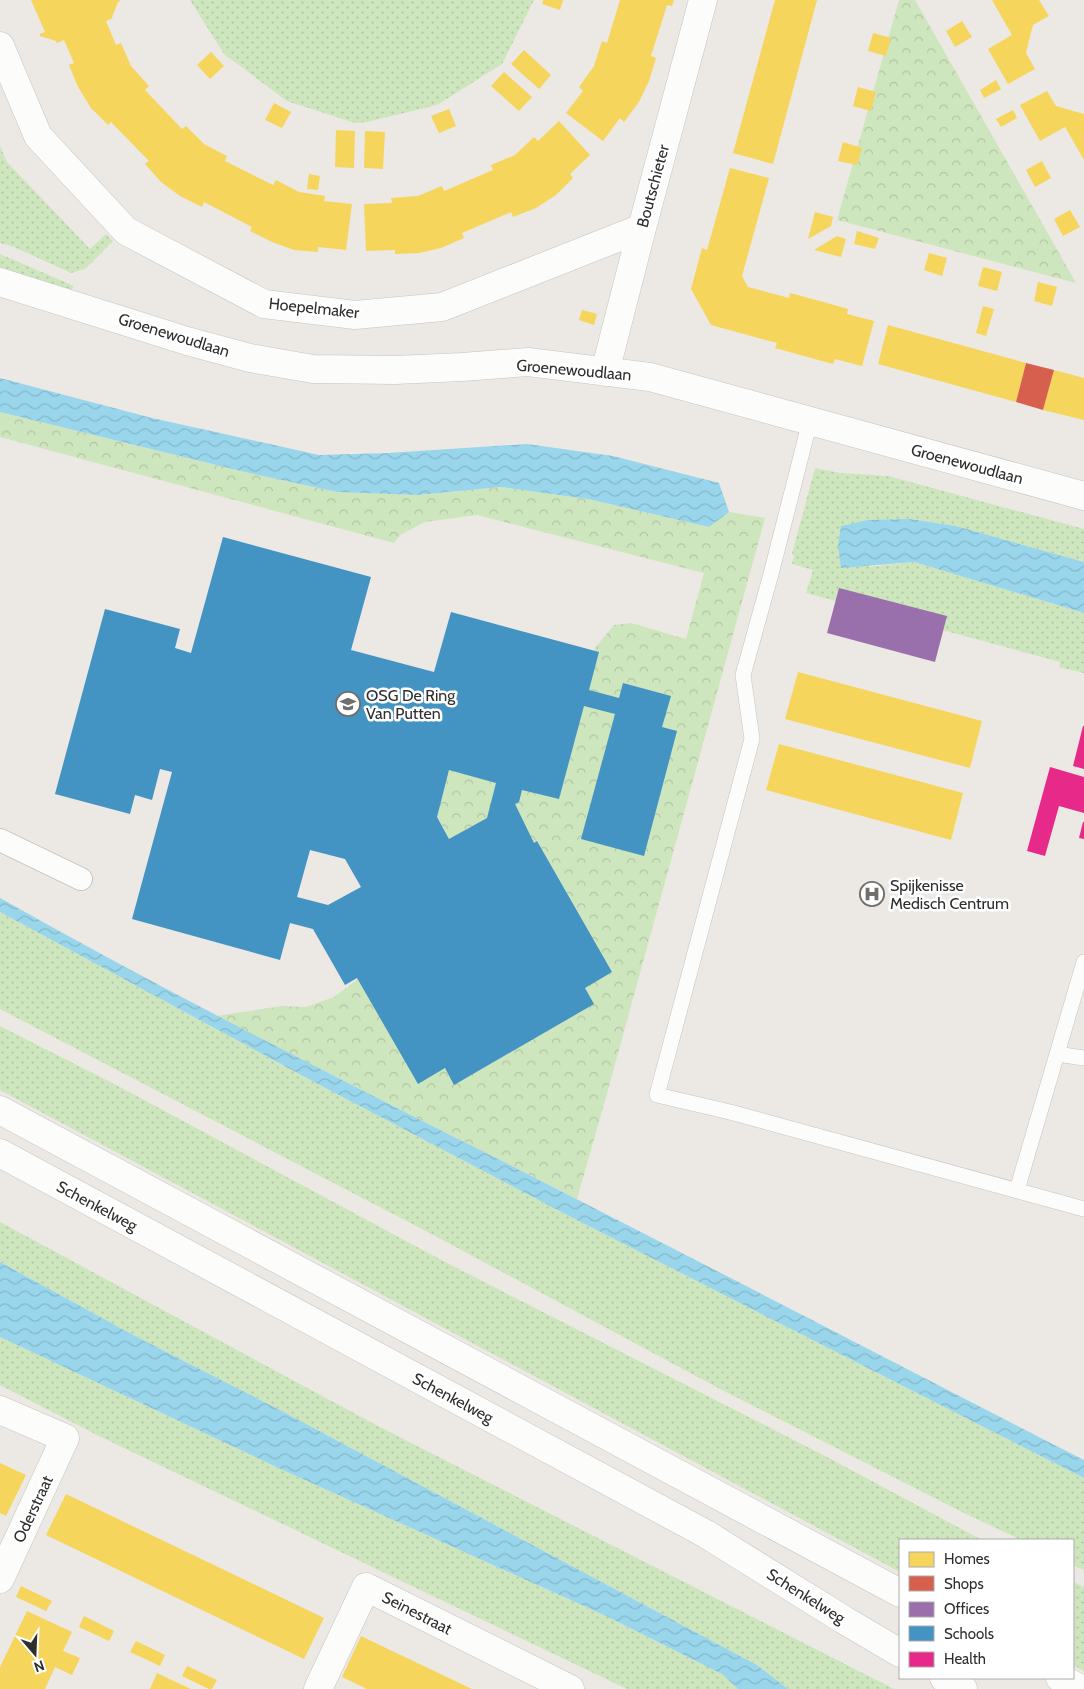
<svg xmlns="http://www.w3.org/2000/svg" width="1084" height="1689" viewBox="0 0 1084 1689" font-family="Cabin,sans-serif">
	<defs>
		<pattern id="grass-dots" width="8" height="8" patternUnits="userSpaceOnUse" patternTransform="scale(1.25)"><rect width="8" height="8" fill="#cee6be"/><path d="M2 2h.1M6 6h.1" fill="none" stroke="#b1c6a4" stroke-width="1.8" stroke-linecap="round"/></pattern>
		<pattern id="forest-crowns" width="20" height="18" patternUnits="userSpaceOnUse" patternTransform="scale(1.25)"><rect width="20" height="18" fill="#cee6be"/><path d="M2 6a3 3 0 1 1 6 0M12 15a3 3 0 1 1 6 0" fill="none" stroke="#b1c6a4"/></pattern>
		<pattern id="water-waves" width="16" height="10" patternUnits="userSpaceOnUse" patternTransform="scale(1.25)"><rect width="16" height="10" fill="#99d6ec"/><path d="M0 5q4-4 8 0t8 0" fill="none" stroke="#84b8cb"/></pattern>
	</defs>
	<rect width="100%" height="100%" fill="#ece8e4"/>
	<path fill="url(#grass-dots)" d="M190,0H534L502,64L437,105L367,122L355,123L287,101L224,54Z
		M0,146L7,162L90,249L106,234L113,241L85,269L71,273L14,247L0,243Z
		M0,254L7,257L74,286L71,291L0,271Z
		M815,468L840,473L888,476L1084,529V562L956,526L910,519L869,567L914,562L1084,613V673L1059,667L1060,662L806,593L813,570L792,564L794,556L792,554Z
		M0,912L316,1083L571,1217L1084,1478V1570L1073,1565V1540H1021L962,1512L720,1389L439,1238L0,1009Z
		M0,1026L120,1087L445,1262L827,1457L982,1540H900V1572L0,1090Z
		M0,1222L376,1425L894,1689H788L757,1665L280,1410L137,1337L0,1262Z
		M0,1337L285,1471L606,1616L722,1674L738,1689H627L101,1437L0,1385Z
		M1073,1582L1084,1587V1671L1073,1665Z"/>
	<path fill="url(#forest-crowns)" d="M899,0H915L1076,283L837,220Z
		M0,412L249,473L337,492L417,495L501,487L588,499L709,527L729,512L765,518L606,1097L577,1199L216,1016L282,1006L306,1007L334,997L363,975L451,842L434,812L449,764L560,793L595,648L614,625L631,623L686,639L704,573L477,515L425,522L400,535L394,543L0,437Z"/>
	<path fill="url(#water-waves)" d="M0,378L152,418L319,455L388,453L527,444L613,456L719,483L729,512L709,527L588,499L501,487L417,495L337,492L249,473L0,412Z
		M910,519L956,526L1084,562V613L914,562L841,568L838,546L841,526L868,520Z
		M0,898C180,1000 365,1091 549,1185C728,1276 906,1369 1084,1460V1478L571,1217L316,1083L0,912Z
		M0,1262L137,1337L280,1410L757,1665L788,1689H738L722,1674L606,1616L285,1471L0,1337Z"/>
	<path fill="#f6d55c" d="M31,0H121L118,2L112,17L113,18L106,21L116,45L121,43L131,66L149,86L145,90L182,129L186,126L204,144L227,156L225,161L273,185L276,180L299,192L325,196L324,201L352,204L346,250L318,247V252L294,250L272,242L250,231L252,227L204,202L202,207L180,196L161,182L145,164L149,161L111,122L108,125L91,108L78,87L69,65L74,63L64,40L57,43L56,41L40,36V34L45,32Z
		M543,0H563L560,10L542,4Z
		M620,0H674L672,6L667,5L651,56L656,58L649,81L639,102L624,122L620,118L603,141L566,113L583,91L579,87L594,66L602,41L607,43Z
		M775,0H817L773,164L733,153Z
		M992,0H1039L1049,16L1033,25L1029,40L1026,53L1035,69L1008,84L988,49L1012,35Z
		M962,21L972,37L955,47L946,31Z
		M873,33L891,38L886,56L868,51Z
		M524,50L551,75L539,89L511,64Z
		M211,52L224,66L210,79L197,65Z
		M504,72L532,97L519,111L491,86Z
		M996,80L1001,89L984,98L980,90Z
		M858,87L876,92L871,111L853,106Z
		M1047,91L1056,106L1084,114V160L1065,127L1040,141L1020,105Z
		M274,103L291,112L282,128L265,120Z
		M449,109L456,126L439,133L431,116Z
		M1013,110L1017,118L1001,127L996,119Z
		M559,121L590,155L570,174L573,178L556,195L536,208L513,217L511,212L462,233L464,238L441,248L419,253L395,254V250L366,251L364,204L392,203L391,198L418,196L442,186L444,191L493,170L491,165L515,155L534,137L538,141Z
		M336,130L355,131L354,168L335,167Z
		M365,131L385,132L383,169L364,168Z
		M843,142L862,148L857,165L838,161Z
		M1042,161L1051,178L1035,187L1026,170Z
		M730,168L769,178L742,276L748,287L789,298L790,293L820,301L848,309L847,314L874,321L862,366L835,359L833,364L775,348L777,343L711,325L691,289L702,248L707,250Z
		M309,174L320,176L318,190L307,189Z
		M1070,210L1080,227L1063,236L1054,219Z
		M815,212L833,217L831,226L808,239Z
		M857,231L879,238L875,249L854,244Z
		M837,236L846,239L841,257L814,250Z
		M929,253L947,258L942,276L924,270Z
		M983,267L1002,272L997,291L978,286Z
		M1038,282L1057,287L1052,306L1034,301Z
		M983,306L994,309L986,336L976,333Z
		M582,310L597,314L594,325L579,320Z
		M888,325L1026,363L1016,402L878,364Z
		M1054,370L1084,378V420L1043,410Z
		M798,672L982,721L970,768L785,719Z
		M779,744L963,793L951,840L766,790Z
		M0,1463L26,1475L6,1516L0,1513Z
		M66,1494L324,1618L304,1659L46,1535Z
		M21,1586L52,1601L46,1611L16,1597Z
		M27,1611L72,1632L63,1651L80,1658L72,1675L55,1667L45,1689H0V1667Z
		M84,1616L114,1631L109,1641L79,1627Z
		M361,1636L388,1649L472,1689H367L342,1677Z
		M136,1641L165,1655L160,1666L130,1652Z
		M187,1666L217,1680L212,1689H209L182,1676Z
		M157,1673L163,1676L191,1689H150Z"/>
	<path fill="#d6604d" d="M1026,363L1054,370L1043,410L1016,402Z"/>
	<path fill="#9970ab" d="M839,588L947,616L935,662L827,633Z"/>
	<path fill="#4393c3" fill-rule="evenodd" d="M223,537L371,577L351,650L434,672L451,612L599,652L589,690L619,698L623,683L671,696L662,727L677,731L644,856L581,839L615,714L584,706L559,799L522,790L519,802L515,804L534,843L537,841L612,972L585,988L594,1004L454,1085L445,1068L418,1084L357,978L345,985L313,929L290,923L280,960L132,919L172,772L160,769L152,800L135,795L130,814L55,794L105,609L180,629L175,648L191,653ZM449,770L496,783L487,818L449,839L437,817ZM310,850L345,859L361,887L328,905L297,897Z"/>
	<path fill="#e7298a" d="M1083,726H1084V769L1073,766Z
		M1050,767L1084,777V813L1059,806L1045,856L1027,851Z
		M1083,822H1084V839L1079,838Z"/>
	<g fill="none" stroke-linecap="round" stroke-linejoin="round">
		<defs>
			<path id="service" d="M810,421L771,574L743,675L752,739L657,1095L730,1112L1084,1209
				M1057,1054L1084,962
				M1017,1190L1057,1054L1084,1058"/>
			<path id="pedestrian" d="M0,840L81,879"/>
			<path id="minor" d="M0,46L38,136L126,231L264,304L355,315L442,307L642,228
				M0,282L187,341L250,358L313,369L395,370L462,367L528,362L650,377L1084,496
				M605,372L642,228L703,0
				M0,1410L65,1438L0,1579
				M318,1689L366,1587L570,1689"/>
			<path id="secondary" d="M0,1110L900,1593
				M0,1153L706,1534L844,1620L900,1653
				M944,1678L963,1689
				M1060,1678L1081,1689"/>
		</defs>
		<use href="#service" stroke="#c5c4c5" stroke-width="16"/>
		<use href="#pedestrian" stroke="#c5c4c5" stroke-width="24"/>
		<use href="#minor" stroke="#c5c4c5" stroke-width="29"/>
		<use href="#secondary" stroke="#c5c4c5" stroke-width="29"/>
		<use href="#service" stroke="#fcfcfb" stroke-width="15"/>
		<use href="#pedestrian" stroke="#fcfcfb" stroke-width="22"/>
		<use href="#minor" stroke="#fcfcfb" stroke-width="28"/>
		<use href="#secondary" stroke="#fcfcfb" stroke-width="28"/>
	</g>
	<defs>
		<symbol id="school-ring" viewBox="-11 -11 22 22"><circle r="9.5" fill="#fff" stroke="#706f6e" stroke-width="1.5"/><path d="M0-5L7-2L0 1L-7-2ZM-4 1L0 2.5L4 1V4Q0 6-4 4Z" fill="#706f6e"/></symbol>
		<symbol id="hospital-ring" viewBox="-11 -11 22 22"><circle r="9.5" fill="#fff" stroke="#706f6e" stroke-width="1.5"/><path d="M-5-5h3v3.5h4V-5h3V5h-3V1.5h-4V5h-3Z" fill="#706f6e"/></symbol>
	</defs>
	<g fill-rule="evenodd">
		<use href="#school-ring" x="334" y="690" width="28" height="28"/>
		<use href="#hospital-ring" x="858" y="880" width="28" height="28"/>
	</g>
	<g text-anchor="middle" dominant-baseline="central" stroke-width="5" stroke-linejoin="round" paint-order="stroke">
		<g font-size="16" fill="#2e2e2e" stroke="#fff">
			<text transform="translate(653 186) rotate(-75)">Boutschieter</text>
			<text transform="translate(314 308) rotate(6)">Hoepelmaker</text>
			<text transform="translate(174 335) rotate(17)">Groenewoudlaan</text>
			<text transform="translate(574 370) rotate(5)">Groenewoudlaan</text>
			<text transform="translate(967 464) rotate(15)">Groenewoudlaan</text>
			<text transform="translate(97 1206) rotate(28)">Schenkelweg</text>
			<text transform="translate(453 1398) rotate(28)">Schenkelweg</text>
			<text transform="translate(33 1509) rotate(-65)">Oderstraat</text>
			<text transform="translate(806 1596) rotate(32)">Schenkelweg</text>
			<text transform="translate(417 1613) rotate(27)">Seinestraat</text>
		</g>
		<g font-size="16" fill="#2e2e2e" stroke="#fff" text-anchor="start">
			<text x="366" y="695">OSG De Ring<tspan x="366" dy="18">Van Putten</tspan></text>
			<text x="890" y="885">Spijkenisse<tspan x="890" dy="18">Medisch Centrum</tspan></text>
		</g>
	</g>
	<rect x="899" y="1539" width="175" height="140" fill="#ffffff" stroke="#ababab"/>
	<rect x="909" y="1552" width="25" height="15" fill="#f6d55c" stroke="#ababab"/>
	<text x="944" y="1564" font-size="15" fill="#2e2e2e">Homes</text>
	<rect x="909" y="1576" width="25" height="15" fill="#d6604d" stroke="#ababab"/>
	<text x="944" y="1589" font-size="15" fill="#2e2e2e">Shops</text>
	<rect x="909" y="1602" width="25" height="15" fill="#9970ab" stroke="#ababab"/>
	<text x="944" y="1614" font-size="15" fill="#2e2e2e">Offices</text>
	<rect x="909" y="1626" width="25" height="15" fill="#4393c3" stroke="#ababab"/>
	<text x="944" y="1639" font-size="15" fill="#2e2e2e">Schools</text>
	<rect x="909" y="1652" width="25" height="15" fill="#e7298a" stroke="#ababab"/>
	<text x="944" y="1664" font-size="15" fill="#2e2e2e">Health</text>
	<g transform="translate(35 1654) rotate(161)" stroke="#ffffff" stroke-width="4" paint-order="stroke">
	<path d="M0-4L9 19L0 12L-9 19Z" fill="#2e2e2e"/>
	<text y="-8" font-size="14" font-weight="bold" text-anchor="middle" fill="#2e2e2e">N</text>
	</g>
</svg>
